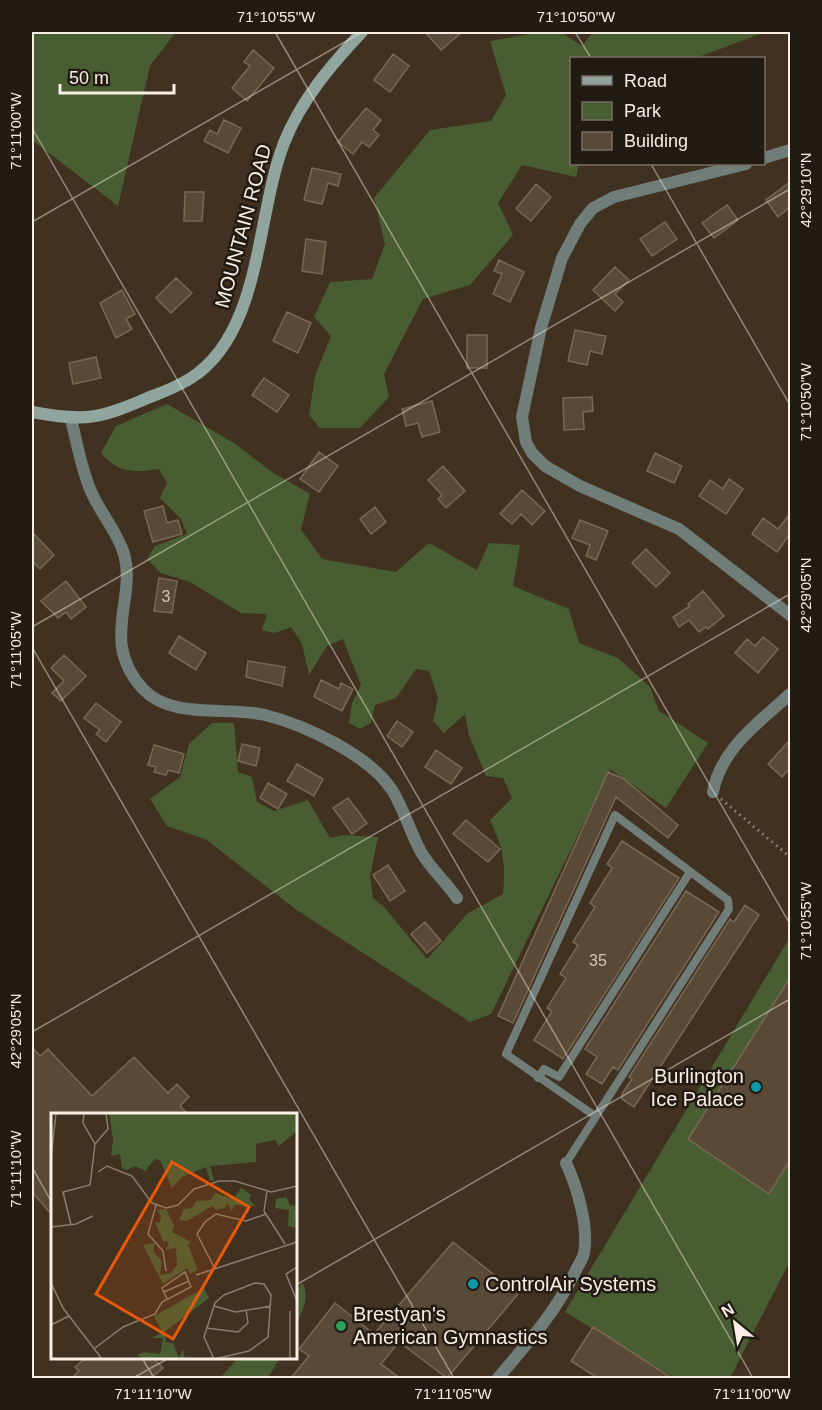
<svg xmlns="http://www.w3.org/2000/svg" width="822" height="1410" viewBox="0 0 822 1410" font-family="Arial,sans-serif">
	<rect width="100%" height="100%" fill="#413120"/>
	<path fill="#485d32" d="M32,32H176L150,66L118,206L32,140Z
		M541,32H561L582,46L593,32H765L696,58H572V164H579L576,177L522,165L498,203L513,235L470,285L423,299L384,374L389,397L360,428H320L309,415L315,376L331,336L314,317L330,282L372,279L385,244L374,198L430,130L491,121L506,95L490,41Z
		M167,404L234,443L272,472L310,494L301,529L322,559L396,572L429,543L477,570L489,543L520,545L513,586L569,609L579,643L618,658L650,687L659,711L708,743L666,808L610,769L491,1014L470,1022L295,909L207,840L167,826L150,799L180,777L189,744L212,723H234L238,772L252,777L257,802L274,811L308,800L330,838L343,835L378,837L370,876L373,898L385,908L427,959L468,913L503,894C506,862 503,848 490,820L512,798L503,778L486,776L469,735L465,714L444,733L433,721L438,698L429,671L416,669L396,698L375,705L371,723L360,729L349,723L352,703L361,685L343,639L327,646L309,675L302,644L291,627L275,633L262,630L267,614L241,613L190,582L161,573L147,559L155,546L187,534L181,519L160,498L167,483L159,469C136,473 117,473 101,453L116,426Z
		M790,937V1261L730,1378H675L565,1312Z
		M303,1283C309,1299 304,1309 296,1323V1289Z
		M238,1358H280L268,1378H220Z"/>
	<path fill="#594937" stroke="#7a6855" stroke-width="1.5" d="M425,32H462L441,50Z
		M253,50L274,68L247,101L232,88L250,66L244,62Z
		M393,54L409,66L390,92L374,80Z
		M366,108L381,120L373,130L379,135L369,147L362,142L353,154L338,142Z
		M224,120L241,128L228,153L204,141L210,130L217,134Z
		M312,168L341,174L338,186L328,183L322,204L304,200Z
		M790,182V207L778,217L766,200Z
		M536,184L551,197L531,221L516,209Z
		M185,192H204L202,221H184Z
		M727,205L738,220L714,238L702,223Z
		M665,222L677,239L652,256L640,239Z
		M306,239L326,242L322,274L302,271Z
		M499,260L524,272L510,302L493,294L502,274L494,271Z
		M615,267L629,280L615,294L623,302L615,311L593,290Z
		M176,278L192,293L171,313L156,298Z
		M122,290L135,314L126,319L132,329L116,338L100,303Z
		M287,312L311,323L298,353L273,341Z
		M575,330L606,336L602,354L590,351L587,365L568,361Z
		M467,335H487V368H467Z
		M96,357L101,378L73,384L69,363Z
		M264,378L289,395L277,412L252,395Z
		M592,397L593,411L583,412L584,429L564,430L563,398Z
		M432,401L440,432L422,437L418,423L406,426L402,409Z
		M319,452L338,466L319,492L300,479Z
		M655,453L682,466L674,483L647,471Z
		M443,466L465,491L446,508L438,499L442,495L428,480Z
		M729,479L743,489L726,514L699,496L710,480L723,489Z
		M522,490L545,511L532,525L521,514L512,524L500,514Z
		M163,506L167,523L178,520L182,534L153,542L144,511Z
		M375,507L386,522L371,534L360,519Z
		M790,514V534L777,552L752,534L763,518L778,529Z
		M580,520L608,531L596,560L586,556L590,545L572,538Z
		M32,532L54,555L40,569L32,561Z
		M646,549L670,573L656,587L632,563Z
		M159,578L177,581L172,613L154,611Z
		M66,581L86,607L71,619L66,612L58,618L41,601Z
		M703,591L724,616L708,629L706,627L699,632L689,620L679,627L673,617L690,606L688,604Z
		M179,636L206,653L196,670L169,653Z
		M763,637L778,649L758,673L735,653L747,639L755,646Z
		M64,655L86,676L61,701L52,693L64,681L51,668Z
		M248,661L285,667L282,686L246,677Z
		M321,680L339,689L341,683L353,689L342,711L314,697Z
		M96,703L121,722L106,742L96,734L100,730L84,718Z
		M397,721L413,732L402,747L387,736Z
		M790,740V768L782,777L768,764Z
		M242,744L260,748L256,766L238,761Z
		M154,745L184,754L179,773L168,770L166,775L154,772L156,767L148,765Z
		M436,750L462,768L451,784L425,767Z
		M297,764L323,779L314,796L287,781Z
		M608,772L624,779L678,825L668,838L616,797L513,1023L498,1016Z
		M268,783L287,794L278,809L260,798Z
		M348,798L367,823L352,834L333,808Z
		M466,820L500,849L488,862L453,834Z
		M622,841L679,878L563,1059L534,1040L552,1011L547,1008L566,978L560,974L578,945L573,942L595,907L590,903L612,868L607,864Z
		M388,865L405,891L390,901L373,875Z
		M686,891L719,912L618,1070L613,1067L602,1084L586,1074L597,1057L585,1049Z
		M745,905L759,915L634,1107L622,1099V1094L632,1079L629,1077L730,919L734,922Z
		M425,922L441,941L427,953L411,934Z
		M790,978V1160L769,1194L688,1139Z
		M32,1047L40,1056L48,1049L92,1096L134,1057L168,1093L177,1084L189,1097L180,1106L188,1114H52V1215L32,1192Z
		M453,1242L518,1294L447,1378L399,1342L381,1364L400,1378H291L309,1356L299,1349L335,1303L374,1334Z
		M593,1327L672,1378H598L571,1361Z
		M86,1358H153L163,1368L151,1378H72L79,1371L75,1367Z"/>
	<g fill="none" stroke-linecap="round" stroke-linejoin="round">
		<path stroke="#978a7c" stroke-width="3" stroke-dasharray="1.5 4.5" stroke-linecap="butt" d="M721,799L790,857"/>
		<path stroke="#707d79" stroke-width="8" d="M538,1078L544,1069L559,1077L690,872
			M566,1163L729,909L728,900L615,815L506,1054L595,1116"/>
		<path stroke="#707d79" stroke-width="12" d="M764,158L790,150
			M746,164L614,197L593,208L580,224L562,258L541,328L522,417L526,442L532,453L545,466L580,486L679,529L790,615
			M71,419C77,443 81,467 90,489C99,512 117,530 124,554C137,599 99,641 143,689C172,720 227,706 265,715C305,725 369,755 392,790C404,809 410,832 421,852C431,869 446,882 457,898
			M713,792C721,748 760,722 790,694
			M498,1378C526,1345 555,1313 574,1274C577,1267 583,1259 584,1253C589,1226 577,1187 566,1163"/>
		<path stroke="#91a59f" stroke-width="12" d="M32,412C86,422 99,419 150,397C164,392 178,386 191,378C262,333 256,215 284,143C301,100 331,65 362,32"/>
	</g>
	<path fill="none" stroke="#f9eee4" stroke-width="1.5" stroke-opacity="0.45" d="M275,32L790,924M575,32L591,58M32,128L753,1378M651,164L790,405M32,222L362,32M32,627L790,189M32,647L454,1378M32,1032L790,594M32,1167L52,1203M296,1285L790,999M142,1358L154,1378M133,1378L169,1358"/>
	<g fill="#0f9aa8" stroke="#221b13" stroke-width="2">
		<circle cx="756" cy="1087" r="6"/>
		<circle cx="473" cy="1284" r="6"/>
	</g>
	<circle fill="#2e9e5b" stroke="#221b13" stroke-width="2" cx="341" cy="1326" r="6"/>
	<g text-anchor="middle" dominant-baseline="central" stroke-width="5" stroke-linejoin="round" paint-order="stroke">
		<g font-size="16" fill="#d1c5b9">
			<text x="166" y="596">3</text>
			<text x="598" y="960">35</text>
		</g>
		<g font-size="20" fill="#f9eee4" stroke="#221b13">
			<text transform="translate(243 226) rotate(-75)">MOUNTAIN ROAD</text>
		</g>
		<g font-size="20" fill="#f9eee4" stroke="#221b13" text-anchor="start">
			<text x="744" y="1076" text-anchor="end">Burlington<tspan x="744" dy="23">Ice Palace</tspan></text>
			<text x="485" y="1284">ControlAir Systems</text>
			<text x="353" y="1314">Brestyan's<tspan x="353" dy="23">American Gymnastics</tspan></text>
		</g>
	</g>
	<g transform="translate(51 1113)">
		<rect width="246" height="246" fill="#413120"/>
		<path d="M58,0H246V18L228,33L224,27L205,31V49L159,53L163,67L159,68L155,54L131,64L121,75L109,47L104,46L94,58L84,53L76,57L71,55L69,41L60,43L62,26ZM190,75L200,82L198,86L205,93L183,92L181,98L176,90L174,95L165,97L161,93L136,108L128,107L133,96L141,95L145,88L160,87L164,80L182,86ZM235,84L239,92L246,93L244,115L237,113L238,97L224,95L225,86ZM115,96L123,112L121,119L140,129L137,132L147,157L139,161L136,155L112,171L92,132L104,130L102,138L111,148L109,162L120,160L126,152L125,135L115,137L118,128L113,129L104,110L109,109L110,103L106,97ZM153,175L158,185L112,220L103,203ZM110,220L114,221L115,229L122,230L128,245L132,236L134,246H89L87,241L93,239L109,241L112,225H101Z" fill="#485d32"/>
		<path fill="none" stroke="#8b7d6e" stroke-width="1.5" d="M33,0L32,10L44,31L57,16L55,0M0,45L5,0M47,59L56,53L81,63L101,90L115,95L127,92L143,76L168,68H184L220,79L246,73M216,78L213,98L234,131M105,92L97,121L112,138L115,158M20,112L12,79L39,72L44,31M0,114L25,111L42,103M246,154L235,161L246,188M164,156L146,121L154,109L165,101L195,108L215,101M145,162L246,129M0,170L12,195L51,246M204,170L213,171L220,182L217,224L198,238L163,246L153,224L164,190L173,182ZM113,179L138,168M163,193L185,199L220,193M239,198V246M0,212L18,203M155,215L187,219L197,210L195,197M44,235L72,214L104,201L111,189L140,174L134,159L111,175L116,186"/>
		<path fill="#e8590c" fill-opacity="0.15" stroke="#e8590c" stroke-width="3" d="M121,49L198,94L122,226L45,181Z"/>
		<rect width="246" height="246" fill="none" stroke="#f9eee4" stroke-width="3"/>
	</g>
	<rect width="822" height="1410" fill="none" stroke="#221b13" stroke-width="66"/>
	<rect x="570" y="57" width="195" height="108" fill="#221b13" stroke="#786f67" stroke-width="1.5"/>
	<rect x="582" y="76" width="30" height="9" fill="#91a59f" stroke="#786f67" stroke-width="1.5"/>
	<text x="624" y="87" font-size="18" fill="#f9eee4">Road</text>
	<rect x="582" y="102" width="30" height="18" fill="#485d32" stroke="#786f67" stroke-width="1.5"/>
	<text x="624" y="117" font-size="18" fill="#f9eee4">Park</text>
	<rect x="582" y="132" width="30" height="18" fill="#594937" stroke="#786f67" stroke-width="1.5"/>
	<text x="624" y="147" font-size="18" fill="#f9eee4">Building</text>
	<g transform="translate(735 1323) rotate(330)" stroke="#221b13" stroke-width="4.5" paint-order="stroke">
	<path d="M0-4.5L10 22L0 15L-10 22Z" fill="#f9eee4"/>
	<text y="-9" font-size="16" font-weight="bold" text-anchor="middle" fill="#f9eee4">N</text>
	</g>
	<path d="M60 84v9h114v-9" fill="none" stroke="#f9eee4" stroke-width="3"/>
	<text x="69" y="84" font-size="18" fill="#f9eee4" stroke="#221b13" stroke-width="4.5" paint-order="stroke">50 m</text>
	<rect x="33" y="33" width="756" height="1344" fill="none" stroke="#f9eee4" stroke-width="2"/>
	<g font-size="15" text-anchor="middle" fill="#f9eee4">
		<text x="276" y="22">71°10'55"W</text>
		<text x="576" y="22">71°10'50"W</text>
		<text transform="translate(16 131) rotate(-90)" y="5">71°11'00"W</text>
		<text transform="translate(806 190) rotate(-90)" y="5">42°29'10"N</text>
		<text transform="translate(806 402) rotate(-90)" y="5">71°10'50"W</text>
		<text transform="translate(806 595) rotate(-90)" y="5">42°29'05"N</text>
		<text transform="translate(16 650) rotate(-90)" y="5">71°11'05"W</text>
		<text transform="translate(806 921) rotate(-90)" y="5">71°10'55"W</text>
		<text transform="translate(16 1031) rotate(-90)" y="5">42°29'05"N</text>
		<text transform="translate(16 1169) rotate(-90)" y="5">71°11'10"W</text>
		<text x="153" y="1399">71°11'10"W</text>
		<text x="453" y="1399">71°11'05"W</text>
		<text x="752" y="1399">71°11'00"W</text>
	</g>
</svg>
